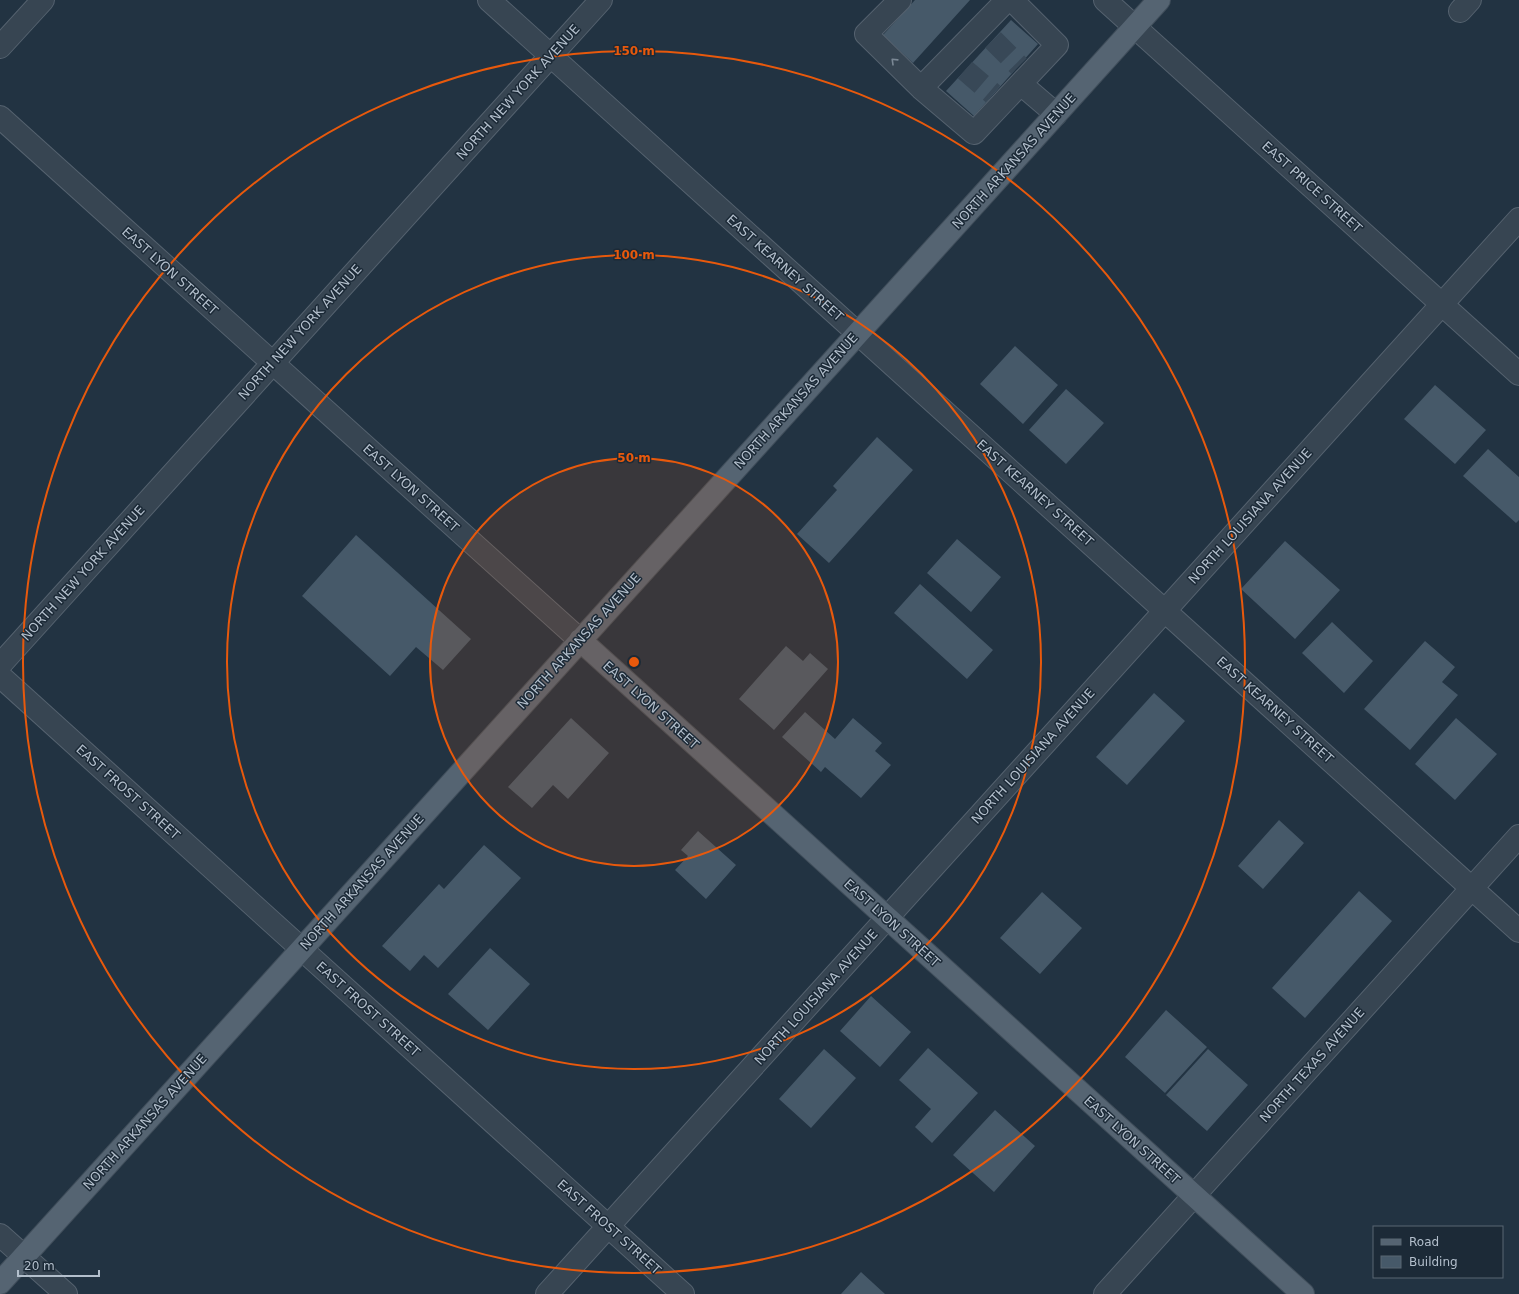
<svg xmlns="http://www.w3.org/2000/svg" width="1519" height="1294" viewBox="0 0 1519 1294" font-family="'DejaVu Sans',sans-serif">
	<rect width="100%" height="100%" fill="#223342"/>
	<path fill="#465969" d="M915,0H970L913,63L883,35Z
		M1011,20L1038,44L974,116L946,91Z
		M1015,346L1058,385L1023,424L980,384Z
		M1435,385L1486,430L1455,464L1404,419Z
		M1066,389L1104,423L1066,464L1029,430Z
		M877,437L913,470L829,563L797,534L837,490L833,486Z
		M1488,449L1519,477V520L1516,523L1463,476Z
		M356,535L471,639L443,670L416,647L390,676L302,596Z
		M957,539L1001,577L971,612L927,573Z
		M1285,541L1340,590L1295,639L1241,589Z
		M920,584L993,650L967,679L894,613Z
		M1332,622L1373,661L1344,693L1302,653Z
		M1425,641L1455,667L1442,682L1458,695L1410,750L1364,709Z
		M786,646L803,661L810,653L828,669L774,730L739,699Z
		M1154,693L1185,721L1127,785L1096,757Z
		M805,712L835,739L853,718L882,743L875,751L891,765L861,798L825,767L821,772L782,737Z
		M571,718L609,753L568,799L553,785L532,808L508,787Z
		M1456,718L1497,754L1455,800L1415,764Z
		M1279,820L1304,843L1263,889L1238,866Z
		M698,831L736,865L706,899L675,870L688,856L681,850Z
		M484,845L521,878L438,968L424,955L410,971L382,946L439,884L444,889Z
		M1359,891L1392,921L1305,1018L1272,988Z
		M1042,892L1082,928L1040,974L1000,938Z
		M490,948L530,984L488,1030L448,994Z
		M871,996L911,1032L880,1067L840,1031Z
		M1166,1010L1207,1047L1165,1093L1125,1057Z
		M928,1048L978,1093L932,1143L915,1127L931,1109L899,1080Z
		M824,1049L856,1078L811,1128L779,1099Z
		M1208,1049L1248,1085L1207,1131L1166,1095Z
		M995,1110L1035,1146L994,1192L953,1155Z
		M861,1272L885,1294H841Z"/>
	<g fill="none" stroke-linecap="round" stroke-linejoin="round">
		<path stroke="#384857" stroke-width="22" stroke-dasharray="22 11" stroke-linecap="butt" d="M993,40L1019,66
			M965,70L993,94"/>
		<defs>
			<path id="minor" d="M489,0L1519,931
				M900,0L866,34L921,88
				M1007,0L921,88L974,133L1057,45L1012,0
				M1105,0L1519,374
				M1460,11L1470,0
				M0,47L43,0
				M1021,84L1056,114
				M0,117L580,640
				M0,665L601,0
				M0,676L683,1294
				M0,1235L66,1294
				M547,1294L1519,219
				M1105,1294L1519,836"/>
			<path id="major" d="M580,640L1303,1294
				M0,1283L1159,0"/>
		</defs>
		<use href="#minor" stroke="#55626f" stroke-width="24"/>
		<use href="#major" stroke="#404e5b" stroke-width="24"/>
		<use href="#minor" stroke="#374552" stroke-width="22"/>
		<use href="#major" stroke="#556472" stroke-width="22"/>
	</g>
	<defs><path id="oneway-chevron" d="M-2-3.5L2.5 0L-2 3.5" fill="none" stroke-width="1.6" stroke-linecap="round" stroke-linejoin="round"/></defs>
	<use stroke="#7b8895" href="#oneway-chevron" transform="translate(894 61) rotate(-136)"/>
	<circle cx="634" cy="662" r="204" fill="#e8590c" fill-opacity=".12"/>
	<g fill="none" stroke="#e8590c" stroke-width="2">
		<circle cx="634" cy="662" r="204"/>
		<circle cx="634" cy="662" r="407"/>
		<circle cx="634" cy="662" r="611"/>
	</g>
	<g text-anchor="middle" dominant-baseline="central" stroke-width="3" stroke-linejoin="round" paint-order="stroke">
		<g font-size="13" fill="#b3bfcc" stroke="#1c2a37">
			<text transform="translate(518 92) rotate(-48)">NORTH NEW YORK AVENUE</text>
			<text transform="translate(1014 161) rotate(-48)">NORTH ARKANSAS AVENUE</text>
			<text transform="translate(1312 187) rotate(42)">EAST PRICE STREET</text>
			<text transform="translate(785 268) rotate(42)">EAST KEARNEY STREET</text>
			<text transform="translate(170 271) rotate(42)">EAST LYON STREET</text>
			<text transform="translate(300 332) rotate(-48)">NORTH NEW YORK AVENUE</text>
			<text transform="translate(796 401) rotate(-48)">NORTH ARKANSAS AVENUE</text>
			<text transform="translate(411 488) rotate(42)">EAST LYON STREET</text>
			<text transform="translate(1035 493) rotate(42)">EAST KEARNEY STREET</text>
			<text transform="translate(1250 516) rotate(-48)">NORTH LOUISIANA AVENUE</text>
			<text transform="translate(83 573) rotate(-48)">NORTH NEW YORK AVENUE</text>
			<text transform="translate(579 641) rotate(-48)">NORTH ARKANSAS AVENUE</text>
			<text transform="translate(651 705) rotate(42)">EAST LYON STREET</text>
			<text transform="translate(1275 710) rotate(42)">EAST KEARNEY STREET</text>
			<text transform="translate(1033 756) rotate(-48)">NORTH LOUISIANA AVENUE</text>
			<text transform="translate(128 792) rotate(42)">EAST FROST STREET</text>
			<text transform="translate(362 882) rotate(-48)">NORTH ARKANSAS AVENUE</text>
			<text transform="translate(892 923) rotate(42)">EAST LYON STREET</text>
			<text transform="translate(816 997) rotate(-48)">NORTH LOUISIANA AVENUE</text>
			<text transform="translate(368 1009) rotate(42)">EAST FROST STREET</text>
			<text transform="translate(1312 1065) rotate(-48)">NORTH TEXAS AVENUE</text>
			<text transform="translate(145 1122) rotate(-48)">NORTH ARKANSAS AVENUE</text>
			<text transform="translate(1132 1140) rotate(42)">EAST LYON STREET</text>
			<text transform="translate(609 1227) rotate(42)">EAST FROST STREET</text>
		</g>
	</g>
	<circle cx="634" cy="662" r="6" fill="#e8590c" stroke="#1c2a37" stroke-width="2"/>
	<g font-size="12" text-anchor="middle" font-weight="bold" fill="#e8590c" stroke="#1c2a37" stroke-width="3" stroke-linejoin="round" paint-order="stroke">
		<text x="634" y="55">150 m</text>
		<text x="634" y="259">100 m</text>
		<text x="634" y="462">50 m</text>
	</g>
	<rect x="1373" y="1226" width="130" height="52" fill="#1c2a37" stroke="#586673"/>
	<rect x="1381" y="1239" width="20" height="6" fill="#556472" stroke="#586673"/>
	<text x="1409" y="1246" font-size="12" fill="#b3bfcc">Road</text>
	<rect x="1381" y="1256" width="20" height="12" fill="#465969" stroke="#586673"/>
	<text x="1409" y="1266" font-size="12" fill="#b3bfcc">Building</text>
	<path d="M18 1270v6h81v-6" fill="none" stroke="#b3bfcc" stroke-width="2"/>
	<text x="24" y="1270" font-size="12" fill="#b3bfcc" stroke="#1c2a37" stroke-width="3" paint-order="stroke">20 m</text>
</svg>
